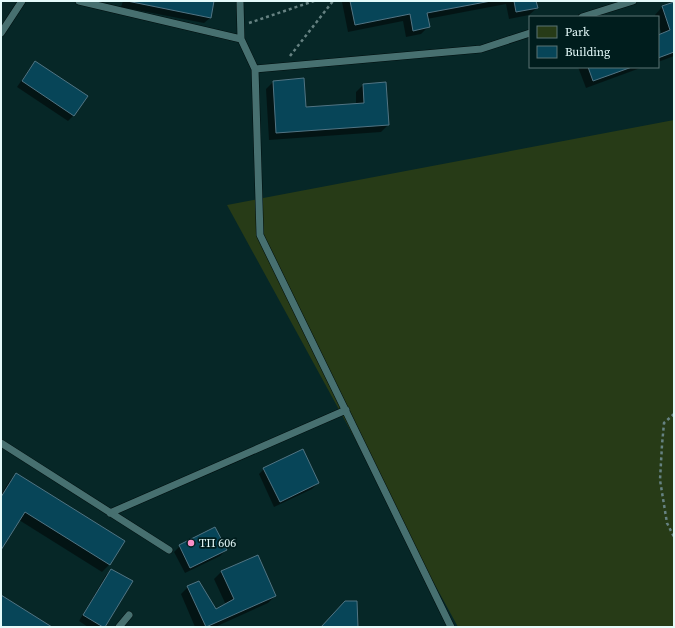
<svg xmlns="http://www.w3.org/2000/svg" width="675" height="628" viewBox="0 0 675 628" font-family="'Source Serif 4',serif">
	<rect width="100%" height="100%" fill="#062727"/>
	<path fill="#273b17" d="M674,120V627H458L227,205Z"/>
	<path fill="#0007" d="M123,1H213L210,18L204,23L121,7Z
		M343,1H535L537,8L529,15L509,19L506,4L427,19L428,27L421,34L406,37L403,21L348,32L342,2Z
		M674,3V56L658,62V36L662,34L658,24V17H656L655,15L662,7Z
		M35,62L74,115L68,121L17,87L30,68Z
		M578,67H643L586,88Z
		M273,82L305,108L356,104V92L363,85L388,125L381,132L269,140L266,89Z
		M264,469L318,483L312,489L274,507L259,474Z
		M16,474L110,564L102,572L19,520L1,548V494L9,482Z
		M180,546L226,550L220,556L185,573L174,552Z
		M257,556L275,596L268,603L215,627H195L181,594L188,587L215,611L226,605L214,579L221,572Z
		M111,570L104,627H88L79,621L106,575Z"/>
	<path fill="#074558" stroke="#517483" d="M127,1H214L211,18Z
		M350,1H491L427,13L430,27L413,31L410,14L355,25Z
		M514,1H536L538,8L516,12Z
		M674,2V52L658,58V35L670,30L662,6Z
		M35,61L88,96L74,116L22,81Z
		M588,67H632L593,81Z
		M304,78L306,107L364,103L363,84L386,82L389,125L276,133L273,81Z
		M303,449L319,483L280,502L263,468Z
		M16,473L125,541L110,565L25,512L1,550V497Z
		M215,527L227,550L190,568L179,545Z
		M258,555L276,596L206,627L187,586L199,581L216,609L234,599L221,571Z
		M111,569L133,581L105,627H103L83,615Z
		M1,595L52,627H1Z
		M345,601H357L358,627H321Z"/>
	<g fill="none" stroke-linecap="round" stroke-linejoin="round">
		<defs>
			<path id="lane" d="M79,1L241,39
				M240,1L241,39L255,69L481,49L530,33
				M582,17L633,1
				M1,33L22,1
				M255,69L260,235L451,627
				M1,443L169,550
				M110,513L346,410
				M119,627L129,615"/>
		</defs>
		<use href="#lane" stroke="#000e0e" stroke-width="8"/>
		<path stroke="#668282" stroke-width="2.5" stroke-dasharray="3 3" stroke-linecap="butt" d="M249,23L314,1
			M290,56L333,1
			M674,414L664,423L662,445L660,480L667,523L674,537"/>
		<use href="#lane" stroke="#477070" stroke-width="7"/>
	</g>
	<circle fill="#fa8fc7" stroke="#001d1d" stroke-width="1.5" cx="191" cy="543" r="4"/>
	<g text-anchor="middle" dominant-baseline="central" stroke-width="3.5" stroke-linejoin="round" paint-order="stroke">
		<g font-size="12" fill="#e4fafa" stroke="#001d1d" text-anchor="start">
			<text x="199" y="543">ТП 606</text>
		</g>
	</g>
	<rect width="675" height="628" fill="none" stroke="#e4fafa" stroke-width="4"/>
	<rect x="529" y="16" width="130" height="52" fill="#001d1d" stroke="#5b7575"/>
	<rect x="537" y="26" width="20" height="12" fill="#273b17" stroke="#5b7575"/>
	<text x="565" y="36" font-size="12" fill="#e4fafa">Park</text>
	<rect x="537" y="46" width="20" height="12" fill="#074558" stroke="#5b7575"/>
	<text x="565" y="56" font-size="12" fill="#e4fafa">Building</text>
</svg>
